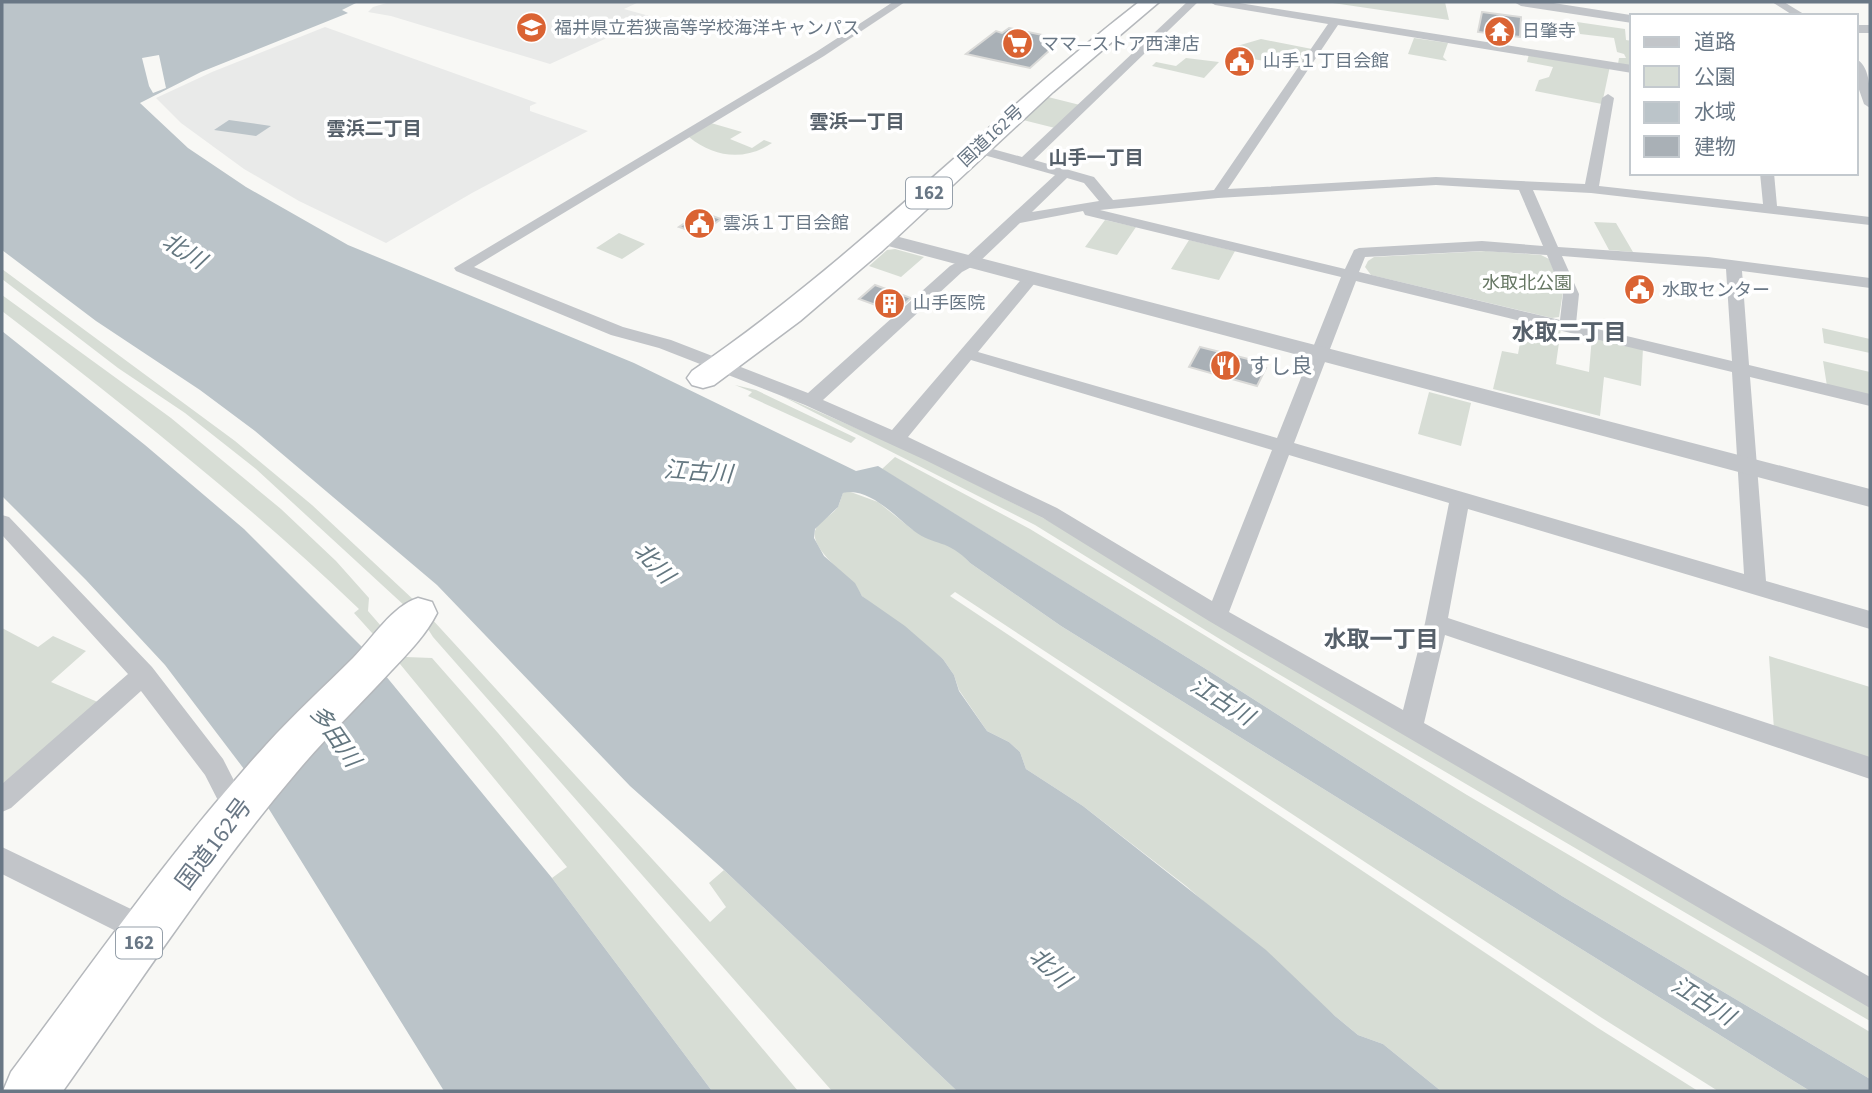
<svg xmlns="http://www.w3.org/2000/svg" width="1872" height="1093" viewBox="0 0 1872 1093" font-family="'Source Sans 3','Noto Sans JP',sans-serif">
	<rect width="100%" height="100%" fill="#f8f8f5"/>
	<path fill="#e9eae9" d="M390,2H639L624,9L653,17L550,64L391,16L368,12L373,7Z
		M325,27L537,103L530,106V111L588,131L472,193L386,243L299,201L244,169L181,123L156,98L212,72Z"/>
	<path fill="#d7ddd5" d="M1326,2H1445L1449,20Z
		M1577,22L1625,29L1626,40L1632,41V67L1618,64L1619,58H1626L1624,54L1617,52L1614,38L1580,34Z
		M1414,38L1448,43L1443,57L1447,61L1408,54Z
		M1261,39L1312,49L1299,67L1229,55L1237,46Z
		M1529,54L1610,66L1602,104L1535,91L1539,80L1549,77L1553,67L1527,62Z
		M1186,58L1219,62L1204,78L1152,66L1156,62L1176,66Z
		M1048,97L1080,105L1055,128L1023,120Z
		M711,123L742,132L730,139L752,148L764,140L772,143C745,161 715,158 689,137Z
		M1105,220L1136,227L1117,255L1085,247Z
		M1594,222L1616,223L1633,252L1609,250Z
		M619,233L645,244L622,259L596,248Z
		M1189,240L1235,251L1219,280L1171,269Z
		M895,249L924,257L901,277L869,266L887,250Z
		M1486,251L1541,255L1549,259L1563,292L1559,317L1552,318L1371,275L1365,267L1368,261L1374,257Z
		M2,269L235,441L312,505L416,602L406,607L256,469L185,413L118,368L2,279Z
		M2,295L171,418L281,509L336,561L369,598L368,611L381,626L377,633L406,657L432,658L498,733L798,1091H712L552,878L567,867L400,664L354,613L359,609C246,501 125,406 2,311Z
		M1524,320L1561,328L1556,364L1589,372L1592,336L1643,348L1641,386L1604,377L1600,416L1493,389L1502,351L1518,354Z
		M1822,328L1870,339V353L1824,343Z
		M1823,361L1870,372V396L1827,386Z
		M735,385L756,390L856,438L851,443L748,396L752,392Z
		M1429,392L1471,403L1461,446L1418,434Z
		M778,394L918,455L1047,520L1605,852L1870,1005V1021L1236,649L1035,525Z
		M895,457L1030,529L1467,795L1870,1032V1079L1562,896L1214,674L882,469Z
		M848,491L878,502L913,530L958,550L970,563L1061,626L1810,1091H1718L1602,1018L955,592L950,596L1598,1028L1698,1091H1441L1383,1044L1358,1035L1335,1016L1186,886L1083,806L1026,769L1020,752L1009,742L987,731L959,690L954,675L943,659L862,596C853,579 810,551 815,531C818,520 831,517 837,508C840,504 841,497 843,493Z
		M430,617L710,922L726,907L709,883L724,870L957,1091H832L433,637L426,626Z
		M2,628L38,647L53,636L86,651L51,682L100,703L2,789Z
		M1769,656L1870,687V762L1774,730Z"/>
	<path fill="#bbc4c9" d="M2,2H358L342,10L348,13L201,72L140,103L188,148L246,187L348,245L634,363L856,471L878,466L1214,674L1562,896L1870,1079V1091H1810L1061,626L970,563C948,539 934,546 914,531C896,517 868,486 843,493L838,507L815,529L814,538L824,556L855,583L862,596L905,626L943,659L954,675L959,691L987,731L1009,742L1020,752L1026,769L1083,806L1266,950L1335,1016L1358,1035L1383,1044L1441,1091H957L724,870L630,786L437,585L255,431L200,390L96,321L2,250Z
		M229,120L271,126L256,136L214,130Z
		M2,331L145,445L244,529L362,647L552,878L712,1091H444L244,769L165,665L86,580L2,496Z"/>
	<path fill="#f8f8f5" d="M159,55L166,88L153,93L149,86L142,58Z"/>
	<path fill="#a9b0b6" stroke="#dadad8" stroke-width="2" d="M1482,12L1521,17L1520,37L1478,32Z
		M1009,28L1062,39L1030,68L966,54L996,31L1002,33Z
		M701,212L721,219L700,234L679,227Z
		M875,285L911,298L895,312L859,299Z
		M1200,347L1264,363L1262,367L1266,368L1257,386L1189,367Z"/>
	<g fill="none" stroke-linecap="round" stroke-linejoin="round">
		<defs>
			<path id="trunk" d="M1139,2H1159L1053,92L882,251L800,321L714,385L703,388L692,385L687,378L692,371C852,262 986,121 1139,2Z
				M418,598L432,602L437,613C426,635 408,653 391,671C360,705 326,737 296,773C211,873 139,984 63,1091H3L11,1072C94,961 173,847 266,745C294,714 324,687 353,658C372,639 392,606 418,598Z"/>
		</defs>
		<use href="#trunk" stroke="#b5b8bc" stroke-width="3"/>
		<path fill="#c2c5c9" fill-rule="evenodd" d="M893,2H905L824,56L474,267L623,327L671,340L808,393L950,266L965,258L1055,175L973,152V146L978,145L1022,157L1187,2H1198L1034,160L1094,177L1113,200L1214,190L1328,24L1215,5L1210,2H1233L1632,65V73L1338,25L1228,189L1436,177L1585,184L1602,98L1608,94L1614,98L1599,186L1763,204L1760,173H1774L1777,206L1870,217V225L1591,193L1533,190L1558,247L1708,257L1870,278V288L1742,271L1749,365L1870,394V406L1750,377L1766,581L1870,611V629L1468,509L1448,618L1870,757V779L1445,635L1424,723L1870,977V1008L1209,621L1043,518L925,460L805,405L659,348L611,335L456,271L454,268L816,52ZM1067,178L1084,183L1099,201L1032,212ZM1436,185L1519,190L1543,246L1482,241L1359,248L1354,250L1345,269L1100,210L1218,198ZM1083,211L1085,215L1341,277L1277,438L978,352L1039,278L1031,273L1025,275L892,430L823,400L962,272L977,264L1020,223ZM1482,251L1547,255L1563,294L1560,320L1359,272L1365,257ZM1562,256L1726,269L1732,361L1576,324L1579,294ZM1356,281L1732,372L1744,574L1294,443ZM971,360L1272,450L1212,601L1057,508L908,437ZM1289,455L1449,503L1425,623L1403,710L1229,612Z
			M1772,2H1784L1807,16H1794Z
			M1856,59C1871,66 1870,93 1870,108L1864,104L1856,81Z
			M2,515L9,517L152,667L223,759L250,812L246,820L237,824L228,820L205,775L141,691L11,808L2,812V784L128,674L2,535Z
			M2,847L158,922L162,932L158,942L148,946L138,942L2,874Z"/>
		<path fill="#c2c5c9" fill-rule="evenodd" d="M1514,2H1547L1637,16H1632V23L1521,6Z
			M1856,25H1870V33H1856Z
			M880,232L1870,489V507L873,242L870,238L873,234Z"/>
		<use href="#trunk" fill="#fff" fill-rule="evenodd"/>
	</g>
	<defs>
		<symbol id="school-disc" viewBox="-11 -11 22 22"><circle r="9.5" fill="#da6333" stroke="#fff"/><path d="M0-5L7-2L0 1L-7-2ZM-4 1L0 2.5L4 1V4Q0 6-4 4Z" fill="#fff"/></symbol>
		<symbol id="temple-disc" viewBox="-11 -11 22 22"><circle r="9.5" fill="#da6333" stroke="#fff"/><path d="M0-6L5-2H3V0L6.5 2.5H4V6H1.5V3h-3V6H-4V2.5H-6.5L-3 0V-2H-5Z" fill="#fff"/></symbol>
		<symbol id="supermarket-disc" viewBox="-11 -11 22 22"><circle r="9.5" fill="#da6333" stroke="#fff"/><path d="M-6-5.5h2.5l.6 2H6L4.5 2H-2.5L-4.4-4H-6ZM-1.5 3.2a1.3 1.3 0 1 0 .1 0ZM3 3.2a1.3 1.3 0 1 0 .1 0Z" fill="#fff"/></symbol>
		<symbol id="civic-disc" viewBox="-11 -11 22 22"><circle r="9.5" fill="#da6333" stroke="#fff"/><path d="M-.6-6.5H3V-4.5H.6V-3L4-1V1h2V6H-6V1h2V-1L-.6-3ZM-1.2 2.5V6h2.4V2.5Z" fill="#fff"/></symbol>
		<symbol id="building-disc" viewBox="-11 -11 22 22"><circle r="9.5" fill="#da6333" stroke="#fff"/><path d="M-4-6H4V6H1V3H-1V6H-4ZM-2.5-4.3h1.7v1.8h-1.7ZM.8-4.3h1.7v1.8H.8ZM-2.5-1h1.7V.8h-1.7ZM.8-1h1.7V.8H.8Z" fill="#fff"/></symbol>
		<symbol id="restaurant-disc" viewBox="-11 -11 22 22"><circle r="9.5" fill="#da6333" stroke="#fff"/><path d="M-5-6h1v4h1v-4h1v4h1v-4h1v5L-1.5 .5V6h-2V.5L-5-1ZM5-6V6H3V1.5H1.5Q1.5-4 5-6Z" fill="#fff"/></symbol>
	</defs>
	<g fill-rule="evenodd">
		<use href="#school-disc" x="514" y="10" width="35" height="35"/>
		<use href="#temple-disc" x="1482" y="14" width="35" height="35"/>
		<use href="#supermarket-disc" x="1000" y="26" width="35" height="35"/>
		<use href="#civic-disc" x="1222" y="44" width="35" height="35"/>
		<use href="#civic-disc" x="682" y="206" width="35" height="35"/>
		<use href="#civic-disc" x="1622" y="272" width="35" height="35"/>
		<use href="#building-disc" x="872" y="286" width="35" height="35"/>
		<use href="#restaurant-disc" x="1208" y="348" width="35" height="35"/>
	</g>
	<g text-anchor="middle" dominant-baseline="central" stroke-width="7" stroke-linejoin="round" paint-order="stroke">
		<g font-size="18" fill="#697785" stroke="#fff" text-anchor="start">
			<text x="554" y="28">福井県立若狭高等学校海洋キャンパス</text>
			<text x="1522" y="31">日肇寺</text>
			<text x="1041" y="44">ママ―ストア西津店</text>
			<text x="1263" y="61">山手１丁目会館</text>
			<text x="723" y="223">雲浜１丁目会館</text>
			<text x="1662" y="290">水取センター</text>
			<text x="913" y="303">山手医院</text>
		</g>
		<g font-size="18" fill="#697785" stroke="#fff">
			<text transform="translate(991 136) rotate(-43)">国道162号</text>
		</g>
		<g font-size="18" fill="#667763" stroke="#fff">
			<text x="1527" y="283">水取北公園</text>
		</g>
		<g font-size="19" font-weight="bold" fill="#56606a" stroke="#fff">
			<text x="857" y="122">雲浜一丁目</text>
			<text x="374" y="129">雲浜二丁目</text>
			<text x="1096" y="158">山手一丁目</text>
		</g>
		<g fill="#fff" stroke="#96a0aa" stroke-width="2">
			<rect x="906" y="177.5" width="46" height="31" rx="5"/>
			<rect x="116" y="927.5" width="46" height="31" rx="5"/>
		</g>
		<g font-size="19" font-weight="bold" fill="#697785">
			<text x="929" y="193">162</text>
			<text x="139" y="943">162</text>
		</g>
		<g font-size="21" fill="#697785" stroke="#fff" text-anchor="start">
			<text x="1249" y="366">すし良</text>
		</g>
		<g font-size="23" font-style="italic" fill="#647780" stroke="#fff">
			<text transform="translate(184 251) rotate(32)">北川</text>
			<text transform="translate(698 472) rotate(4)">江古川</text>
			<text transform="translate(654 563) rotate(46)">北川</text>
			<text transform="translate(1222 701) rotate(32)">江古川</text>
			<text transform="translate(335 736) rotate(55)">多田川</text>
			<text transform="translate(1050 968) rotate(43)">北川</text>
			<text transform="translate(1703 1001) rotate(32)">江古川</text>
		</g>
		<g font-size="23" font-weight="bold" fill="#56606a" stroke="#fff">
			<text x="1569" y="332">水取二丁目</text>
			<text x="1381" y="639">水取一丁目</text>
		</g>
		<g font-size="24" fill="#697785" stroke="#fff">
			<text transform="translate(214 844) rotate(-53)">国道162号</text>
		</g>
	</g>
	<rect width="1872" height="1093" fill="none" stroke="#697785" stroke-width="7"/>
	<rect x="1630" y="14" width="228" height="161" fill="#ffffff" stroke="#c3c9ce" stroke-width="2"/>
	<rect x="1644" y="37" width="35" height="10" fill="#c2c5c9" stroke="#c3c9ce" stroke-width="2"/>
	<text x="1694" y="49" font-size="21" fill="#697785">道路</text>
	<rect x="1644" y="66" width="35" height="21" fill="#d7ddd5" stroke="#c3c9ce" stroke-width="2"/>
	<text x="1694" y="84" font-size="21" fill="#697785">公園</text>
	<rect x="1644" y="102" width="35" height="21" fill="#bbc4c9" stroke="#c3c9ce" stroke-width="2"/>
	<text x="1694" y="119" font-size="21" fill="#697785">水域</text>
	<rect x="1644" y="136" width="35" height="21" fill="#a9b0b6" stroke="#c3c9ce" stroke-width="2"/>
	<text x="1694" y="154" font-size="21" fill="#697785">建物</text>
</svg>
